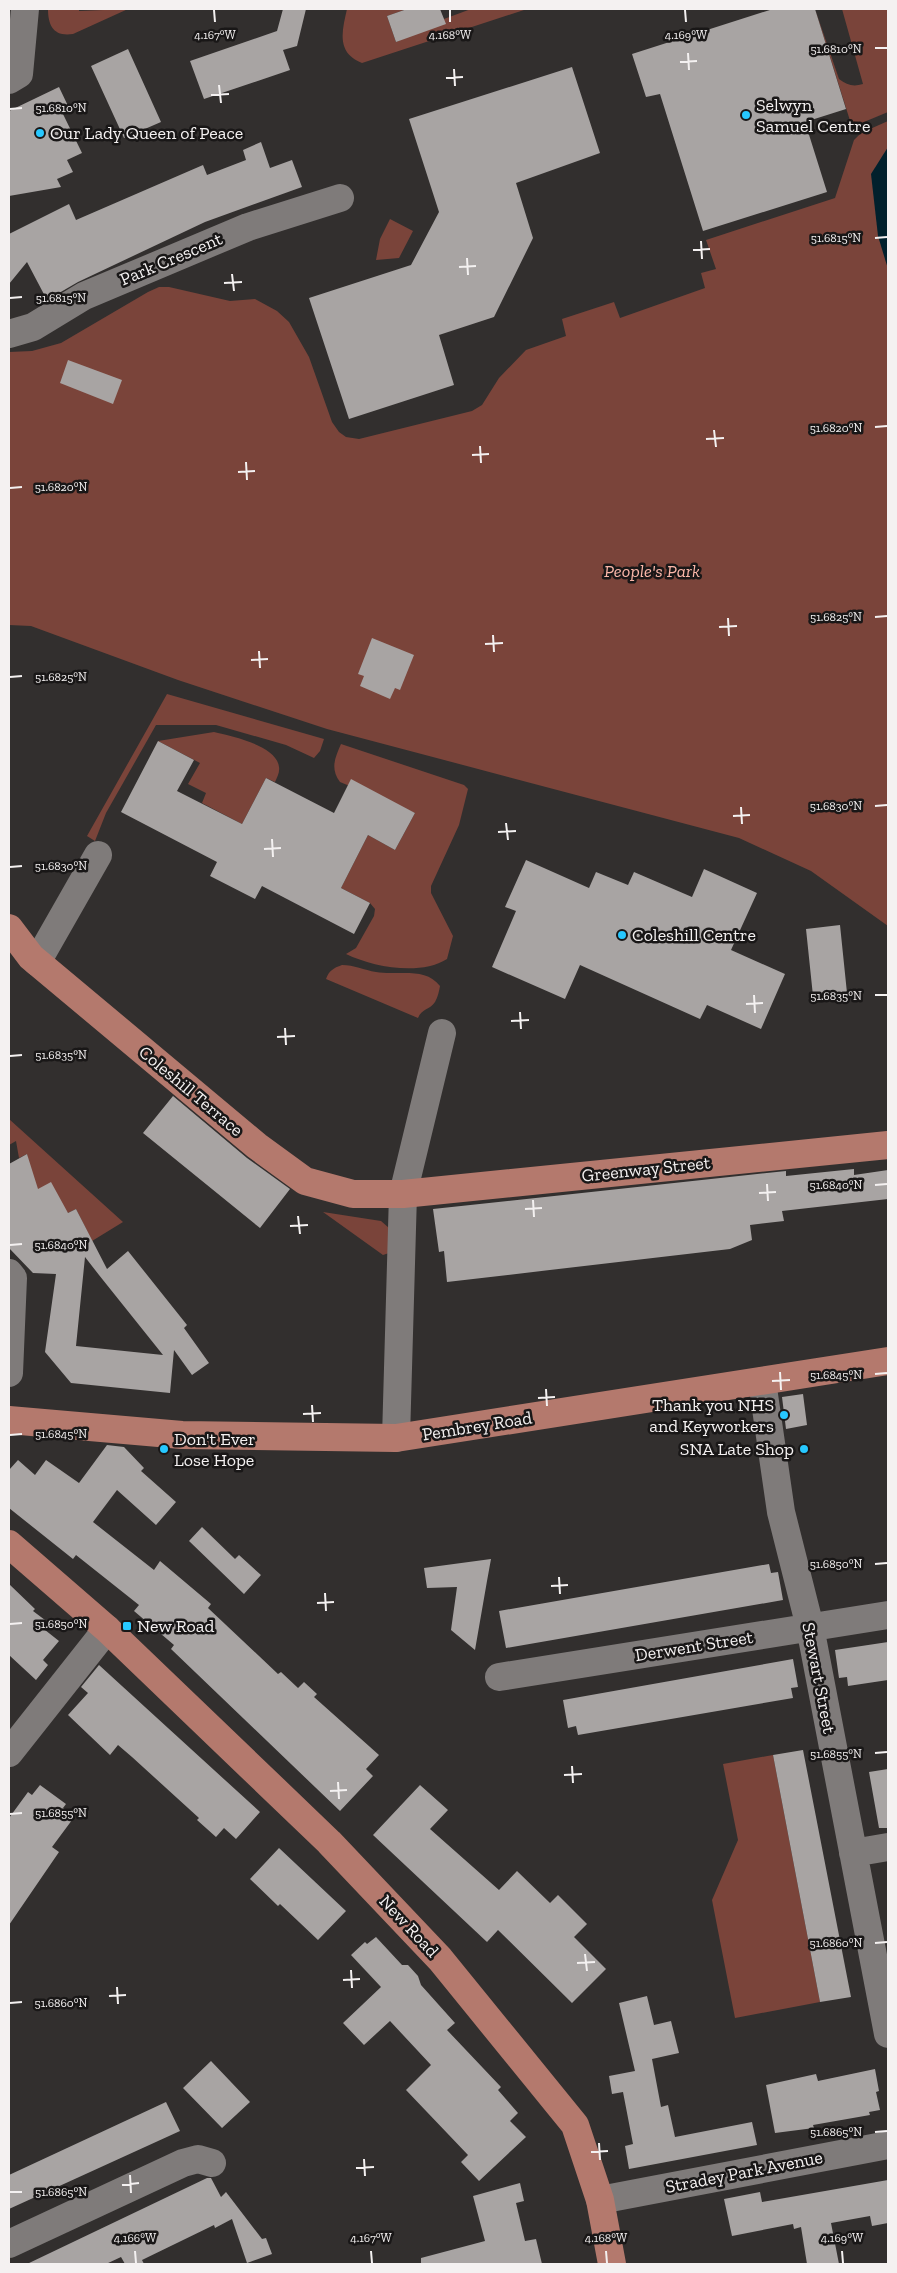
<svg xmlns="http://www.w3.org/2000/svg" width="897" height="2273" viewBox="0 0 897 2273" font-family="'Zilla Slab',serif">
	<rect width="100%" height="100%" fill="#322f2e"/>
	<path fill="#7a443a" d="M48,9H79V11L128,9L73,34C54,37 48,26 48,9Z
		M347,9H407L387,16L396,42L444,19L471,9H527L362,63C336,53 342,31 347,9Z
		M815,9L839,79C847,85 853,87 863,84L842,9H888V112L852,127Z
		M888,121V926L811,871L739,838L327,729L178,680L31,626L9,625V352L32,351L61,343L148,292L159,287H169L230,301L255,299L277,311L289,322L309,357L332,422L339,432L346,437L359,439L472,411L482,405L499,378L526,350L566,336L562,319L614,302L620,318L705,288L701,273L716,269L706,240L835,198L854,140L861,133Z
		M390,219L413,231L399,258L376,260L380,239Z
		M167,694L324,739L320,751L314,758L286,745L216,725H156L106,813L95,841L87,836Z
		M214,732C232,736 277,746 279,767C280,772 277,778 275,782L266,778L242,824L202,803L206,793L188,784L200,763L158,741Z
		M341,744L464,785L468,789L459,825L431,886V893L453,936L447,959C420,976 373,967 346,954L356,948L374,916L375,909L370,903L341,888L368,835L395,850L415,813L340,782C330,768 335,758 341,744Z
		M342,965C354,965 364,970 376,972C397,976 425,966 440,986C439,991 438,997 435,1002C430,1010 422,1008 418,1018L326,979C329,971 333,968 342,965Z
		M9,1119L123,1222L92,1241L76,1209L68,1213L35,1191L27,1154L19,1158L16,1141L9,1145Z
		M323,1212L381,1221L389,1228V1253L383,1255Z
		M773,1755L820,2002L735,2018L712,1900L738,1840L723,1764Z"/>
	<path fill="#01202c" d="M888,147V269L878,236L871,174Z"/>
	<path fill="#a8a4a3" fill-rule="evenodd" d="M283,9H306L297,46L283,50L290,70L204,99L190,61L277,31Z
		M407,9H440L446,24L396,42L387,16Z
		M773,9H815L846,109L805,122L827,192L703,231L660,94L646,97L632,54Z
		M128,49L161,122L124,138L91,66Z
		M572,67L600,153L516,183L533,238L494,317L439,335L454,385L349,419L309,298L411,265L439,212L409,119Z
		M59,87L69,108L62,112L82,153L67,160L73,172L57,179L61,187L9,196V111Z
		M261,142L270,168L292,160L302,187L205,222L78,282L47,300L27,262L9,284V234L69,204L76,220L203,165L207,175L246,160L243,150Z
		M68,360L122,380L113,404L60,383Z
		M372,638L414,655L400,690L395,688L390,699L360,686L364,676L358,674Z
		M158,741L194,760L177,791L242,824L266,778L334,813L351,779L415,813L395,850L368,835L341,888L370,903L354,934L262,886L255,899L210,876L217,862L121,812Z
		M526,860L589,888L596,872L628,885L634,872L692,897L704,869L757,893L731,950L785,974L761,1029L707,1005L700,1019L580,965L565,999L492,967L516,911L505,907Z
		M840,925L847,993L813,996L806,929Z
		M173,1096L247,1158L290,1189L260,1228L143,1133Z
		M27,1154L38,1189L51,1182L68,1213L76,1209L107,1269L128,1251L187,1325L184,1328L209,1363L192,1375L174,1350L170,1393L71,1383L45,1352L56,1274L33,1273L9,1248V1164ZM85,1257L99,1275L163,1355L76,1346Z
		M854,1169V1175L888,1170V1199L782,1211L784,1221L750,1225L752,1240L730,1249L447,1282L444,1251L439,1252L433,1209L786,1171V1176Z
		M803,1394L807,1425L786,1429L782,1397Z
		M107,1445L124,1447L144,1468L141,1471L176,1502L156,1525L117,1490L93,1522L154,1570L160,1561L211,1604L208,1608L278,1674L281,1672L298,1688L304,1682L317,1694L314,1697L379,1755L366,1769L373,1776L340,1811L171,1649L174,1645L134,1611L139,1605L76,1555L73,1559L9,1508V1470L18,1460L35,1475L46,1460L79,1483Z
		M202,1527L235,1559L239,1555L261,1575L244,1594L189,1541Z
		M491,1559L487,1581L475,1650L451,1630L457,1587L427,1588L424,1568Z
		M769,1564L771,1573L778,1572L783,1600L506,1648L499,1611Z
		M9,1584L35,1609L33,1611L45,1620L40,1626L59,1641L43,1660L48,1665L36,1680L9,1655Z
		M888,1642V1680L848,1686L847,1677L839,1678L835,1650Z
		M793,1659L798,1687L791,1688L793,1698L578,1735L576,1726L568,1728L563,1700Z
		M99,1665L260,1812L236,1839L224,1828L216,1837L197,1820L199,1818L132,1757L118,1745L110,1755L68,1715L88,1693L81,1687Z
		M803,1750L851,1997L820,2002L773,1755Z
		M888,1769V1828H879L869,1772Z
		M40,1785L66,1804L63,1808L75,1816L52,1847L59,1852L9,1925V1818L28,1792L32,1795Z
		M420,1785L448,1810L430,1829L499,1890L517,1871L550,1903L558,1895L587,1924L574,1937L606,1969L572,2003L498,1930L487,1942L373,1835Z
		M279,1848L346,1911L318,1940L280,1904L278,1906L250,1879Z
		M376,1937L402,1965H408L418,1976L421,1985L455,2023L447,2030L501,2087L498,2090L518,2113L510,2121L526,2137L479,2181L461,2162L468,2155L406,2090L431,2065L390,2021L364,2045L343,2023L381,1987L351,1955L365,1942L367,1944Z
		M647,1996L654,2025L671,2021L679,2053L652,2059L661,2107L668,2105L675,2137L752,2122L757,2145L629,2169L625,2146L633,2144L623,2092L612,2094L609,2076L635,2071L619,2003Z
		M211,2061L250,2102L222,2128L183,2088Z
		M875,2069L879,2091L876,2092L880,2110L869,2112L870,2115L813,2125L814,2128L775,2133L766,2085L816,2074L818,2081Z
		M166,2102L180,2131L9,2209V2175Z
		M207,2178H211L221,2197L226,2192L262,2239L266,2238L272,2254L247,2263L232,2219L215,2228L214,2225L142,2260L144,2264H125L121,2257L106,2264H27Z
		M888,2180V2223L872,2226L870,2216L831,2223L839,2264H807L801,2227L794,2229L793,2224L732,2236L724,2199L760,2192L762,2202Z
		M520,2183L524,2201L516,2203L525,2241L536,2239L542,2264H421V2258L485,2241L473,2196Z"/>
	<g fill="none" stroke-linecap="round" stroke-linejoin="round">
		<path stroke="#7f7b7a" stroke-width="28" d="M9,80L19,74L25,9
			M9,334L33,327L84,296L248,227L340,198
			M37,962L98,855
			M9,1273L13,1278L9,1373
			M762,1381L781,1512L810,1627L888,2034
			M396,1438L403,1194L442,1033
			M499,1677L888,1615
			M9,1753L107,1629
			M853,1853L888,1847
			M600,2200L888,2145
			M9,2244L183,2163L198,2159L212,2163"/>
		<path stroke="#b4796d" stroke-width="28" d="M9,928L31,957L257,1146L305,1181L353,1194H403L888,1145
			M9,1420L182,1435L396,1438L888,1361
			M9,1544L107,1629L329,1842L440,1959L575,2125L600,2200L612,2264"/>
	</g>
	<path fill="none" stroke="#f4f1f1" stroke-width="2" d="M214,10L215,22M450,10V22M685,10L686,22M875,48H887M688,53L689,70M680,62L697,61M454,69L455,86M446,78L463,77M219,85L221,103M211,95L229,94M10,109L22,108M875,238L887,237M701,241L702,259M693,250L710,249M467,258L468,275M459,267L476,266M232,274L234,291M224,283L242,282M10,298L22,297M875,427L887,426M714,430L716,447M706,439L724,438M480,446L481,463M472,455L489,454M246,462L247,480M238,472L255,471M10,488L22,487M875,617L887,616M728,618L729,636M719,627L737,626M493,635L494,652M485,644L503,643M259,651L260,668M251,660L268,659M10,677L22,676M875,806L887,805M741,807L742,824M733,816L750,815M506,823L508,840M498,832L516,831M272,839L273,857M264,849L281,848M10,867L22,866M754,995L755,1013M875,995H887M746,1004L763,1003M520,1012L521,1029M511,1021L529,1020M285,1028L286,1045M277,1037L295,1036M10,1056L22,1055M767,1184L768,1201M875,1185L887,1184M759,1193L776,1192M533,1200L534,1217M525,1209L542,1208M298,1216L300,1234M290,1226L308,1225M10,1245L22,1244M780,1372L781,1390M875,1374L887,1373M772,1381L790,1380M546,1389L547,1406M538,1398L555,1397M312,1405L313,1422M303,1414L321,1413M10,1435L22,1434M875,1564L887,1563M559,1577L560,1594M551,1586L568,1585M325,1593L326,1611M317,1603L334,1602M10,1624L22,1623M875,1753L887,1752M572,1766L573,1783M564,1775L582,1774M338,1782L339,1799M330,1791L347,1790M10,1814L22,1813M875,1943L887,1942M585,1954L587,1971M577,1963L595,1962M351,1970L352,1988M343,1980L360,1979M117,1987L118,2004M109,1996L126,1995M10,2003L22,2002M875,2132L887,2131M599,2143L600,2160M591,2152L608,2151M364,2159L365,2176M356,2168L374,2167M130,2175L131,2193M122,2185L139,2183M10,2192H22M135,2251L136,2263M371,2251L372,2263M606,2251L607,2263M842,2251L843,2263"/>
	<g fill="#27c8ff" stroke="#191717" stroke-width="2">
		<circle cx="746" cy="115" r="5"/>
		<circle cx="40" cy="133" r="5"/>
		<circle cx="622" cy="935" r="5"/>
		<circle cx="784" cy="1415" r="5"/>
		<circle cx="164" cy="1449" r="5"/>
		<circle cx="804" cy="1449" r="5"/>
		<rect x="122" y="1621" width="10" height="10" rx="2.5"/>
	</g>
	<g text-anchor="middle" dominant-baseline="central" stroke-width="5" stroke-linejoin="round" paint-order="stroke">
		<g font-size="18" fill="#f4f1f1" stroke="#191717" text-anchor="start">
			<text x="756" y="105">Selwyn<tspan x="756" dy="21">Samuel Centre</tspan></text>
			<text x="50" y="133">Our Lady Queen of Peace</text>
			<text x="632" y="935">Coleshill Centre</text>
			<text x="774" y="1405" text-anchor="end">Thank you NHS<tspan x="774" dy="21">and Keyworkers</tspan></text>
			<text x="174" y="1439">Don't Ever<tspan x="174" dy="21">Lose Hope</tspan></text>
			<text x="794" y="1449" text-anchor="end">SNA Late Shop</text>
			<text x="137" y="1626">New Road</text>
		</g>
		<g font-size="18" fill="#f4f1f1" stroke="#191717">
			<text transform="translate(171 259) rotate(-23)">Park Crescent</text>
			<text transform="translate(191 1091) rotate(40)">Coleshill Terrace</text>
			<text transform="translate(646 1169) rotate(-6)">Greenway Street</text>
			<text transform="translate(477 1426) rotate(-9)">Pembrey Road</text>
			<text transform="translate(694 1646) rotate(-9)">Derwent Street</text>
			<text transform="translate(819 1678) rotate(79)">Stewart Street</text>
			<text transform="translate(409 1926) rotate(47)">New Road</text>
			<text transform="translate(744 2172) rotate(-11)">Stradey Park Avenue</text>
		</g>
		<g font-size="18" font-style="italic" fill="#fbb7a9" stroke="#191717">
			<text x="652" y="571">People's Park</text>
		</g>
	</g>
	<g font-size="12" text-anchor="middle" fill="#f4f1f1" stroke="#191717" stroke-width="5" stroke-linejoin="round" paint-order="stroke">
		<text x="215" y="39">4.167°W</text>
		<text x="450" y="39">4.168°W</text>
		<text x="686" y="39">4.169°W</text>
		<text x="836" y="53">51.6810°N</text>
		<text x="61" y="112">51.6810°N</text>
		<text x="836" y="242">51.6815°N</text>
		<text x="61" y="302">51.6815°N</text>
		<text x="836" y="432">51.6820°N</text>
		<text x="61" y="491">51.6820°N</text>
		<text x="836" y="621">51.6825°N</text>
		<text x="61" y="681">51.6825°N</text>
		<text x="836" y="810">51.6830°N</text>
		<text x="61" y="870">51.6830°N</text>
		<text x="836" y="1000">51.6835°N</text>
		<text x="61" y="1059">51.6835°N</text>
		<text x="836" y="1189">51.6840°N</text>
		<text x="61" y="1249">51.6840°N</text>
		<text x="836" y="1379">51.6845°N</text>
		<text x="61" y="1438">51.6845°N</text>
		<text x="836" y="1568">51.6850°N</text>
		<text x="61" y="1628">51.6850°N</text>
		<text x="836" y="1758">51.6855°N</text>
		<text x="61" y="1817">51.6855°N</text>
		<text x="836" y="1947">51.6860°N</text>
		<text x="61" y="2007">51.6860°N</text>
		<text x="836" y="2136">51.6865°N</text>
		<text x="61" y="2196">51.6865°N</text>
		<text x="135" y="2242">4.166°W</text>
		<text x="371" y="2242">4.167°W</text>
		<text x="606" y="2242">4.168°W</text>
		<text x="842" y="2242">4.169°W</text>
	</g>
	<rect width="897" height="2273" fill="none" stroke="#f4f1f1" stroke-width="20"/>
</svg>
